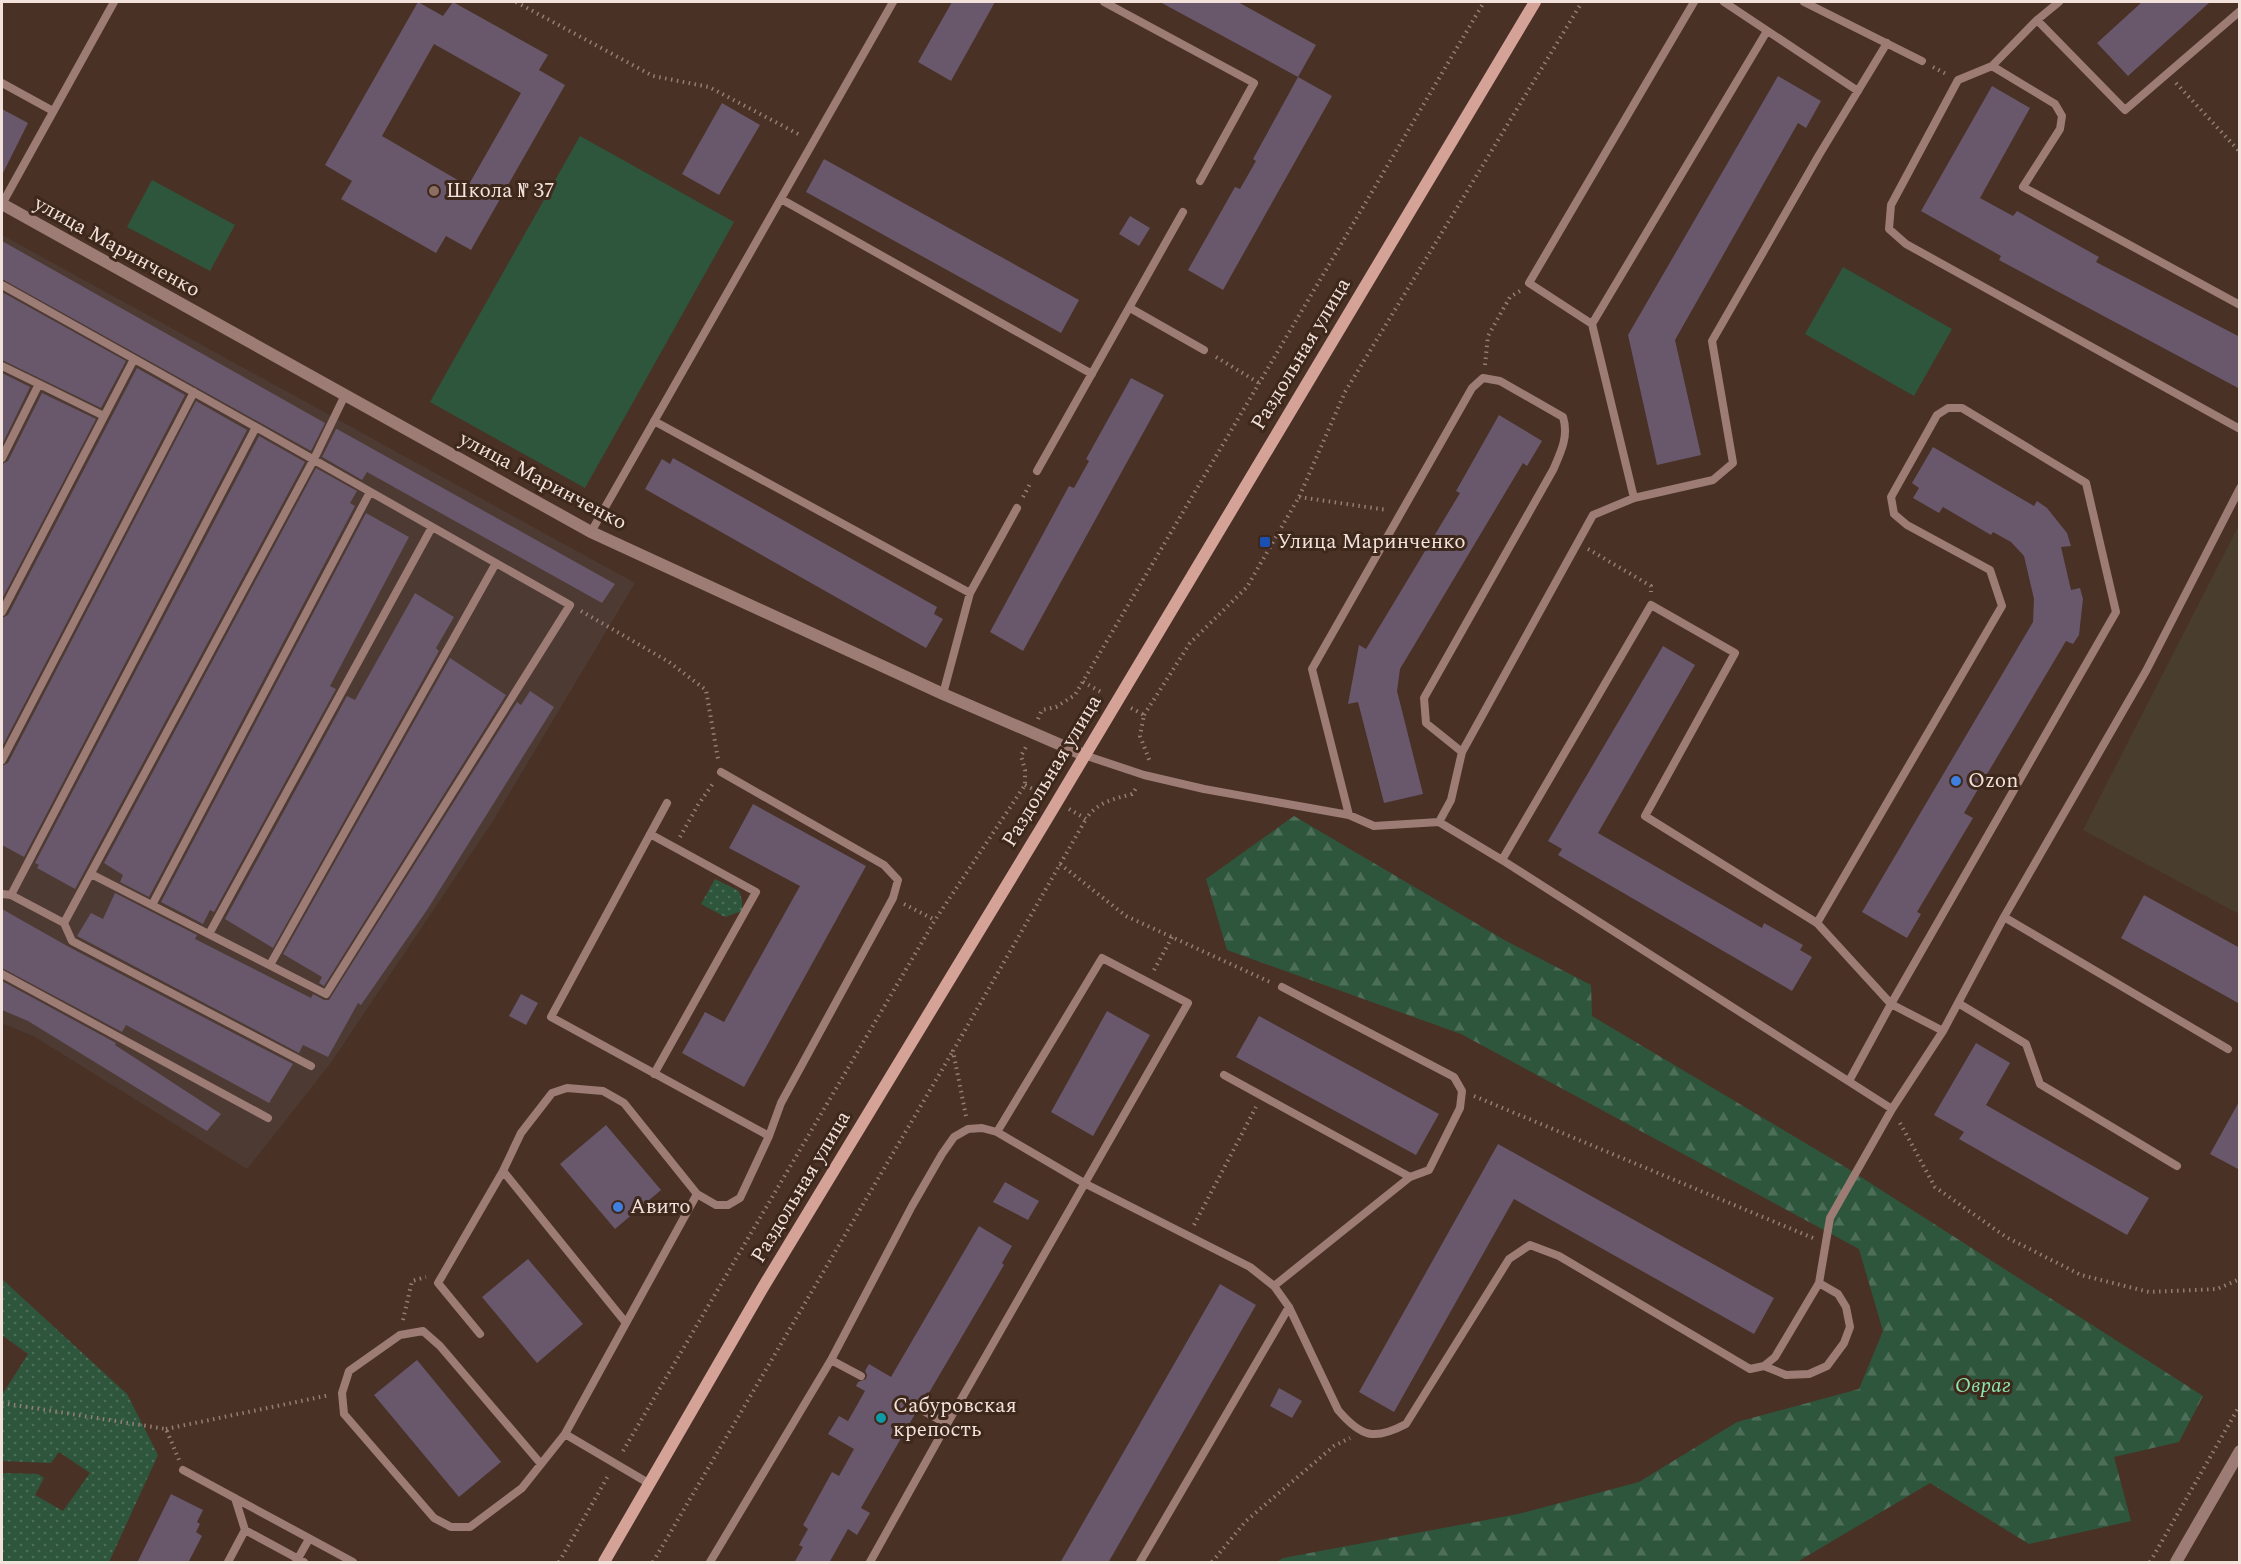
<svg xmlns="http://www.w3.org/2000/svg" width="2241" height="1564" viewBox="0 0 2241 1564" font-family="Spectral,serif">
	<defs>
		<pattern id="grass-dots" width="8" height="8" patternUnits="userSpaceOnUse" patternTransform="scale(1.5)"><rect width="8" height="8" fill="#2e563c"/><path d="M2 2h.1M6 6h.1" fill="none" stroke="#4d6e58" stroke-width="1.8" stroke-linecap="round"/></pattern>
		<pattern id="forest-firs" width="22" height="20" patternUnits="userSpaceOnUse" patternTransform="scale(1.5)"><rect width="22" height="20" fill="#2e563c"/><path d="M5 1l3.5 6h-7zM16 11l3.5 6h-7z" fill="#4d6e58"/></pattern>
	</defs>
	<rect width="100%" height="100%" fill="#493125"/>
	<path fill="#4d3a33" d="M2,235L635,583L491,824L330,1064L247,1169L35,1037L2,1023Z"/>
	<path fill="#493d2e" d="M2239,525V914L2083,830Z"/>
	<path fill="url(#grass-dots)" d="M715,879L739,891L742,900V911L725,917L701,904Z
		M2,1279L127,1394L158,1455L109,1562H2V1473L38,1474L44,1478L35,1495L63,1511L90,1473L59,1452L51,1463L2,1461V1395L28,1354L2,1335Z"/>
	<path fill="url(#forest-firs)" d="M1294,816L1506,941L1591,985L1592,1016L1842,1165L2203,1396L2179,1442L2114,1457L2131,1521L2029,1544L1930,1483L1797,1562H1277L1283,1558L1518,1514L1639,1482L1737,1422L1859,1389L1883,1331L1859,1249L1461,1034L1227,950L1206,879Z"/>
	<path fill="#2e563c" d="M580,136L734,222L585,488L430,402Z
		M152,180L235,225L210,271L127,227Z
		M1843,267L1952,329L1914,396L1805,334Z"/>
	<path fill="#69576c" fill-rule="evenodd" d="M418,2L443,16L453,2L548,55L539,70L565,85L471,250L446,236L436,253L341,199L352,181L325,165ZM434,44L521,93L468,186L382,136Z
		M952,2H995L951,81L918,62Z
		M1160,2H1238L1316,45L1298,77Z
		M2142,2H2210L2128,76L2097,43Z
		M1778,76L1821,101L1806,128L1798,123L1675,340L1701,455L1657,465L1628,335Z
		M1298,77L1332,96L1223,290L1188,270L1235,187L1240,189L1256,161L1253,159Z
		M1992,86L2030,108L1980,198L2013,216L2017,211L2099,257L2096,262L2240,337V389L1999,260L2001,256L1921,211Z
		M722,103L760,125L719,195L682,174Z
		M2,109L28,123L2,175Z
		M824,159L1079,300L1061,333L806,192Z
		M1130,216L1150,228L1139,246L1119,234Z
		M2,241L325,423L311,451L2,279Z
		M2,292L126,361L101,408L2,360Z
		M137,368L185,395L2,747V618L8,615Z
		M2,373L30,387L2,445Z
		M1131,378L1164,395L1023,651L990,632L1069,486L1074,488L1089,461L1086,459Z
		M42,393L96,419L2,599V464L8,461Z
		M196,401L247,430L24,857L2,845V766L8,763Z
		M1499,415L1542,441L1527,466L1523,463L1400,669L1397,691L1423,794L1384,803L1358,702L1348,704L1359,645L1366,649L1460,493L1456,491Z
		M336,429H337L615,584L602,603L367,472L362,480L322,457Z
		M259,436L305,462L75,889L37,868L39,865L35,863Z
		M1933,447L2034,506L2037,501L2047,508L2067,533L2071,546L2061,547L2071,590L2080,588L2083,599L2079,635L2073,644L2066,641L1964,813L1973,818L1917,912L1921,914L1907,938L1862,912L2033,622L2034,599L2024,556L2011,542L1993,532L1991,535L1943,507L1939,513L1913,498L1919,488L1912,483Z
		M673,458L937,607L934,614L943,619L926,648L645,489L662,459L670,464Z
		M316,468L357,491L350,503L355,506L149,897L120,882L123,875L104,863Z
		M366,513L409,537L330,686L336,689L214,912L210,910L203,924L161,902Z
		M415,593L454,617L436,648L439,651L273,948L225,919L347,696L355,700Z
		M1663,646L1695,665L1598,833L1762,928L1764,923L1803,945L1800,950L1812,957L1792,991L1558,855L1562,849L1548,841Z
		M450,658L506,695L324,986L319,983L322,977L283,954Z
		M530,691L554,707L427,910L361,1005L358,1003L328,1057L303,1045L299,1053L77,936L91,913L103,919L115,893L197,935L195,939L311,998L313,994L324,1000H329L517,702L521,705Z
		M753,804L866,866L744,1087L682,1053L705,1012L724,1022L800,886L729,848Z
		M2144,895L2240,948V1004L2121,938Z
		M2,909L69,947L293,1064L269,1103L126,1025L122,1032L2,968Z
		M2,981L116,1043L115,1045L221,1114L207,1131L28,1021L2,1010Z
		M521,994L538,1003L526,1025L509,1016Z
		M1107,1011L1150,1035L1093,1136L1051,1112Z
		M1259,1016L1439,1114L1416,1155L1236,1057Z
		M1976,1043L2010,1063L1986,1105L2149,1198L2127,1235L1959,1139L1964,1132L1934,1115Z
		M2240,1100V1170L2210,1154Z
		M606,1125L661,1190L615,1229L560,1164Z
		M1498,1144L1774,1298L1754,1334L1514,1199L1394,1412L1359,1392Z
		M1005,1182L1039,1201L1028,1220L993,1202Z
		M979,1226L1012,1246L1002,1263L1004,1265L930,1391L922,1403L915,1402L912,1405V1411L915,1414L861,1508L870,1513L857,1535L848,1529L829,1563H794L803,1547L799,1545L808,1529L803,1525L832,1472L839,1476L854,1449L828,1434L839,1416L848,1421L865,1391L856,1386L858,1382L866,1379L867,1375L865,1371L869,1364L891,1377Z
		M528,1259L583,1324L537,1363L482,1297Z
		M1220,1284L1256,1305L1108,1563H1060Z
		M417,1360L501,1462L459,1497L374,1395Z
		M1279,1388L1302,1401L1292,1418L1270,1406Z
		M171,1494L203,1510L197,1522L200,1524L196,1532L202,1536L188,1563H137Z"/>
	<g fill="none" stroke-linecap="round" stroke-linejoin="round">
		<path stroke="#947f75" stroke-width="4" stroke-dasharray="1.5 4.5" stroke-linecap="butt" d="M516,2L653,76L709,87L802,136
			M1933,67L1948,75
			M2176,83L2240,152
			M1216,357L1259,383
			M1485,365L1488,336L1510,297L1520,291
			M1023,497L1031,482
			M1299,497L1387,510
			M1588,549L1651,586V592
			M581,611L669,662L706,690L718,759
			M1083,682L1103,693
			M1131,708L1144,715L1140,736L1150,762
			M1144,715L1190,643L1247,587L1299,497L1345,392L1582,2
			M1038,719L1042,710L1056,707L1075,695L1484,2
			M1025,785L1044,795
			M1069,809L1086,819C1097,802 1114,799 1132,794L1137,787
			M680,837L698,805L714,782
			M1060,864L1126,916L1270,982
			M904,904L935,920
			M1154,970L1172,937
			M1474,1096L1813,1238
			M966,1116L953,1051L1086,819
			M1900,1123L1935,1187L2006,1237L2081,1275L2149,1292L2217,1289L2240,1279
			M1194,1225L1256,1107
			M403,1320L412,1281L426,1277
			M2,1403L166,1429L179,1460
			M166,1429L330,1395
			M623,1451L935,920L1025,785V770L1021,756L1027,745
			M559,1562L608,1476
			M653,1562L953,1051
			M1212,1562L1246,1521L1334,1446L1350,1438
			M2150,1562L2240,1405"/>
		<path stroke="#9c7c75" stroke-width="8" d="M1104,2L1254,83L1200,181
			M1724,2L1858,91
			M1804,2L1922,61
			M2059,2L2037,20L2125,110L2240,11
			M2037,20L1992,66L1958,80L1891,205L1889,229L1906,244L2240,429
			M1992,66L2055,104L2062,116L2060,129L2023,187L2240,305
			M2,83L53,111
			M781,199L1092,374
			M2,204L114,2
			M2,285L256,427
			M1130,308L1204,350
			M1592,324L1767,31
			M2,366L39,384L2,458
			M39,384L104,416
			M654,421L970,593L943,694
			M1037,471L1183,212
			M1634,498L1713,480L1733,463L1712,341L1819,155L1887,43
			M591,532L893,2
			M970,593L1017,508
			M2,612L134,359
			M1084,755L1144,775L1204,789L1349,815L1374,826L1439,822L1502,860L1892,1109
			M2,760L194,392
			M667,803L551,1017L769,1136
			M1349,815L1312,669L1472,388L1483,378L1500,381L1563,417C1569,436 1561,452 1553,470L1424,698L1426,723L1462,752
			M1439,822L1451,800L1462,752L1593,515L1634,498L1592,324L1529,283L1694,2
			M650,834L756,892L654,1074
			M1502,860L1651,605L1735,653L1645,816L1817,923
			M91,874L326,994L570,605C465,546 361,486 256,427L11,895L64,923L314,459L345,395
			M2,894L11,895
			M152,905L370,492
			M2004,917L2228,1049
			M64,923L72,941L311,1066
			M209,934L432,527
			M270,965L496,563
			M2,974L268,1118
			M1958,1003L2026,1044L2040,1084L2177,1166
			M1224,1075L1410,1177
			M1849,1081L1891,1004L1817,923L2002,606L1990,570L1907,525L1894,514L1891,497L1937,415L1948,408H1962L2086,483L2116,612L1891,1004L1943,1031
			M503,1171L521,1133L552,1093L567,1088L603,1091L624,1103L697,1194
			M1274,1286L1410,1177L1429,1170L1460,1108L1462,1091L1454,1077L1282,987
			M480,1334L438,1283L503,1171L626,1323
			M831,1360L861,1376
			M1764,1366L1786,1375L1809,1374L1827,1366L1844,1343L1850,1327L1846,1307L1838,1294L1819,1283
			M918,1408L947,1424L1188,1003L1102,958L997,1132
			M541,1464L440,1346L423,1331L400,1335L349,1371L342,1393L344,1414L434,1518L451,1527H470L522,1488L565,1434
			M183,1470L353,1562
			M650,1484L565,1434L697,1194L716,1205H728L740,1198L769,1136L781,1103L893,898L898,880L884,865L721,772
			M235,1498L245,1530
			M228,1562L245,1530L304,1562
			M296,1562L309,1539
			M710,1562L831,1360L912,1206L942,1154L954,1137L968,1129L982,1128L997,1132L1084,1183L1250,1267L1274,1286L1289,1307L1338,1410C1361,1437 1374,1441 1406,1424L1509,1259L1530,1245L1559,1256L1750,1369L1764,1366L1775,1357L1819,1283L1830,1218L1892,1109L1943,1031L2004,917L2146,671L2240,488
			M870,1562L947,1424
			M1140,1562L1289,1307"/>
		<path stroke="#9c7c75" stroke-width="12" d="M2,204L591,532L943,694L1084,755
			M2176,1562L2240,1451"/>
		<path stroke="#d5a297" stroke-width="12" d="M604,1562L762,1289L1045,822L1535,2"/>
	</g>
	<circle fill="#8d6e63" stroke="#3e271b" stroke-width="2" cx="434" cy="191" r="6"/>
	<rect fill="#1a4fb4" stroke="#3e271b" stroke-width="2" x="1259" y="536" width="12" height="12" rx="3"/>
	<g fill="#3f7fe0" stroke="#3e271b" stroke-width="2">
		<circle cx="1956" cy="781" r="6"/>
		<circle cx="618" cy="1207" r="6"/>
	</g>
	<circle fill="#0f9aa8" stroke="#3e271b" stroke-width="2" cx="881" cy="1418" r="6"/>
	<g text-anchor="middle" dominant-baseline="central" stroke-width="6" stroke-linejoin="round" paint-order="stroke">
		<g font-size="21" fill="#f2e2db" stroke="#3e271b" text-anchor="start">
			<text x="446" y="191">Школа № 37</text>
			<text x="1277" y="542">Улица Маринченко</text>
			<text x="1968" y="781">Ozon</text>
			<text x="630" y="1207">Авито</text>
			<text x="893" y="1406">Сабуровская<tspan x="893" dy="24">крепость</tspan></text>
		</g>
		<g font-size="21" fill="#f2e2db" stroke="#3e271b">
			<text transform="translate(117 247) rotate(29)">улица Маринченко</text>
			<text transform="translate(1301 354) rotate(-59)">Раздольная улица</text>
			<text transform="translate(543 481) rotate(28)">улица Маринченко</text>
			<text transform="translate(1052 771) rotate(-59)">Раздольная улица</text>
			<text transform="translate(801 1187) rotate(-59)">Раздольная улица</text>
		</g>
		<g font-size="21" font-style="italic" fill="#8ce9ad" stroke="#3e271b">
			<text x="1983" y="1386">Овраг</text>
		</g>
	</g>
	<rect width="2241" height="1564" fill="none" stroke="#f2e2db" stroke-width="6"/>
</svg>
